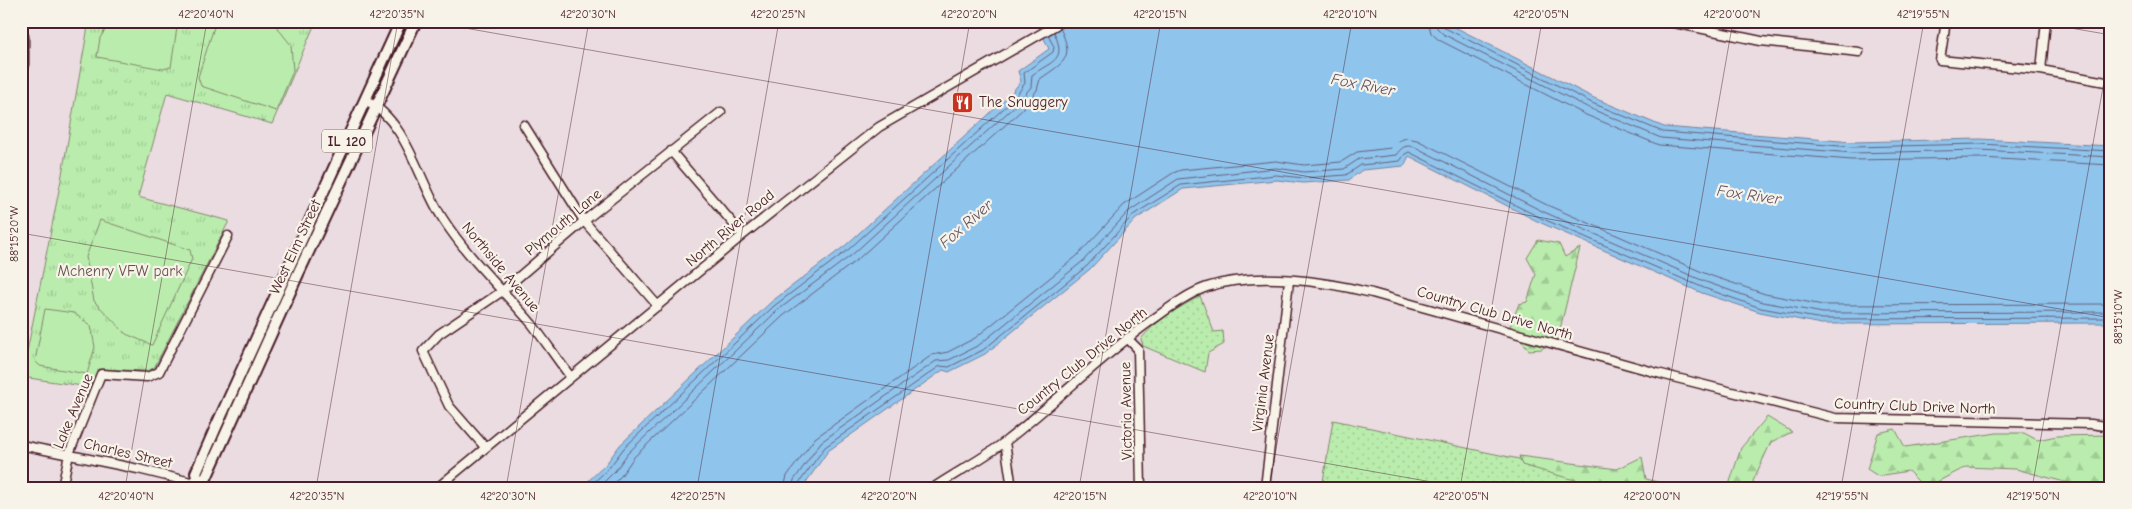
<svg xmlns="http://www.w3.org/2000/svg" width="2132" height="509" viewBox="0 0 2132 509" font-family="'Comic Neue',sans-serif">
	<defs>
		<pattern id="grass-dots" width="8" height="8" patternUnits="userSpaceOnUse" patternTransform="scale(1.25)"><rect width="8" height="8" fill="#baedad"/><path d="M2 2h.1M6 6h.1" fill="none" stroke="#a1cb95" stroke-width="1.8" stroke-linecap="round"/></pattern>
		<pattern id="forest-firs" width="22" height="20" patternUnits="userSpaceOnUse" patternTransform="scale(1.25)"><rect width="22" height="20" fill="#baedad"/><path d="M5 1l3.5 6h-7zM16 11l3.5 6h-7z" fill="#a1cb95"/></pattern>
		<pattern id="park-tufts" width="24" height="20" patternUnits="userSpaceOnUse" patternTransform="scale(1.25)"><rect width="24" height="20" fill="#baedad"/><path d="M3 7l-1-3M5 7V3M7 7l1-3M15 17l-1-3M17 17v-4M19 17l1-3" fill="none" stroke="#a1cb95"/></pattern>
	</defs>
	<rect width="100%" height="100%" fill="#eadce0"/>
	<filter id="ink" filterUnits="userSpaceOnUse"><feTurbulence type="fractalNoise" baseFrequency=".02" numOctaves="2"/><feDisplacementMap in="SourceGraphic" scale="10" xChannelSelector="R" yChannelSelector="G"/><feConvolveMatrix kernelMatrix="1 2 1 2 8 2 1 2 1" color-interpolation-filters="sRGB"/></filter>
	<g filter="url(#ink)">
		<path fill="url(#grass-dots)" stroke="#82866c" d="M1200,296L1214,332L1223,331L1224,344L1208,353L1205,372L1143,346L1141,339C1156,320 1179,308 1200,296Z
			M1333,420L1657,488H1322Z"/>
		<path fill="url(#forest-firs)" stroke="#82866c" d="M1538,240L1559,244L1565,257L1580,248L1559,333L1542,349L1529,350L1510,326L1519,304L1527,302L1536,274L1527,258Z
			M1767,417L1792,432L1771,442L1753,481L1755,488H1728L1741,448Z
			M1895,429L1905,447L1997,433H2024L2037,440L2057,436L2111,435V488H2087L2016,469L1966,467L1925,488L1908,471L1878,476L1867,469L1878,433Z
			M1519,456L1617,469L1642,457L1646,479L1673,486L1701,488H1619L1571,479L1522,465Z"/>
		<path fill="url(#park-tufts)" stroke="#82866c" d="M89,21H316L272,124L167,93L138,197L229,221L154,368L146,371L100,369L89,387L22,377L61,180Z"/>
		<path fill="#baedad" stroke="#82866c" d="M111,21H178L171,67L163,69L97,57L100,38Z
			M216,21H272L291,45L293,71L276,111L201,86L198,77Z
			M100,220L190,250L192,259L152,345L126,334L94,301L86,257Z
			M45,309L74,313L91,326L95,347L87,374L40,366L35,361Z"/>
		<path fill="#8fc4ed" stroke="#73829f" d="M1036,21H1443L1594,98L1664,127L1853,142L1980,139L2111,146V323L1821,324L1760,312L1702,293L1539,222L1409,156L1404,166L1362,170L1349,180L1303,183L1277,180L1183,189L1136,219L1090,269L985,354L949,372L943,370L828,451L802,488H581L606,464L620,445L771,302L846,245L1010,95L1021,81L1018,71L1049,49Z"/>
		<g fill="none" stroke-linecap="round" stroke-linejoin="round">
			<path stroke="#666179" stroke-width="1" d="M1428,21L1431,33L1439,40L1586,115L1659,145L1852,160L1980,158L2111,165
				M1436,21L1437,28L1443,34L1589,108L1661,138L1853,153L1980,150L2111,157
				M1442,21L1445,28L1592,103L1663,132L1853,147L1980,144L2111,151
				M588,488L609,468L624,448L774,306L849,249L1014,99L1025,83L1024,73L1053,52L1054,47L1048,35
				M598,488L615,471L628,453L778,310L853,254L1018,103L1031,87L1032,75C1053,60 1067,61 1054,32
				M609,488L621,476L634,457L783,316L858,259L1023,109L1037,90L1040,79C1064,62 1075,59 1060,28
				M784,488L787,476L815,438L932,355L948,352L975,338L1077,256L1124,205L1173,173L1181,170L1276,161L1304,165L1341,162L1357,152L1391,148L1398,141L1406,138L1417,140L1547,205L1709,275L1765,294L1823,305L2111,304
				M792,488L794,480L821,442L936,361L949,360L979,345L1083,261L1129,211L1178,179L1276,168L1304,172L1344,169L1359,159L1396,155C1401,148 1405,144 1415,147L1544,212L1706,282L1763,302L1823,313L2111,312
				M798,488L799,483L825,447L940,366L949,367L983,350L1087,266L1133,215L1181,185L1276,175L1304,178L1346,175L1361,165L1400,161L1405,154L1409,152L1541,218L1704,288L1761,308L1822,319L2111,318"/>
			<defs>
				<path id="minor" d="M1665,21L1761,41L1859,52
					M1946,21L1940,60L2041,70L2111,83
					M2041,70L2046,21
					M21,80L24,64V36
					M365,100C408,121 418,181 443,219C468,258 502,289 532,324C545,341 557,359 570,376
					M524,125L584,221L658,306
					M671,151L743,235
					M1127,338L1138,349L1141,488
					M1005,442L1012,488
					M21,445L138,469L199,484
					M485,447L449,406L423,351L439,334L501,292L584,221L721,112
					M62,488L69,454L101,374L147,377L159,372L228,236
					M437,488L743,235L879,127L1063,21
					M933,488C957,472 984,458 1006,441C1056,402 1100,357 1152,320C1169,308 1187,294 1207,287C1255,271 1323,281 1372,293L1661,374L1835,418L2091,424L2111,427
					M1265,488L1289,281"/>
				<path id="major" d="M199,484L196,473L216,427L401,21
					M197,488L199,484L206,478L297,276L416,21"/>
			</defs>
			<use href="#minor" stroke="#4a1f2b" stroke-width="11"/>
			<use href="#major" stroke="#4a1f2b" stroke-width="14"/>
			<use href="#minor" stroke="#f7f3e8" stroke-width="8"/>
			<use href="#major" stroke="#f7f3e8" stroke-width="10"/>
		</g>
	</g>
	<path fill="none" stroke="#4a1f2b" stroke-width="1" stroke-opacity="0.45" d="M425,21L2111,318M2030,21L2111,35M21,233L1466,488M125,488L207,21M316,488L398,21M506,488L589,21M697,488L779,21M888,488L970,21M1079,488L1161,21M1269,488L1352,21M1460,488L1542,21M1651,488L1733,21M1841,488L1924,21M2032,488L2111,42"/>
	<defs>
		<symbol id="restaurant-square" viewBox="-11 -11 22 22"><rect x="-9" y="-9" width="18" height="18" rx="4" fill="#c8321e" stroke="#f7f3e8"/><path d="M-5-6h1v4h1v-4h1v4h1v-4h1v5L-1.5 .5V6h-2V.5L-5-1ZM5-6V6H3V1.5H1.5Q1.5-4 5-6Z" fill="#fff"/></symbol>
	</defs>
	<g fill-rule="evenodd">
		<use href="#restaurant-square" x="950" y="90" width="25" height="25"/>
	</g>
	<g text-anchor="middle" dominant-baseline="central" stroke-width="4.5" stroke-linejoin="round" paint-order="stroke">
		<rect fill="#f7f3e8" stroke="#7e5f64" stroke-width="1" x="322" y="129.5" width="50" height="23" rx="4"/>
		<g font-size="14" font-weight="bold" fill="#4a1f2b">
			<text x="347" y="141">IL 120</text>
		</g>
		<g font-size="15" fill="#4a1f2b" stroke="#f7f3e8" text-anchor="start">
			<text x="979" y="102">The Snuggery</text>
		</g>
		<g font-size="15" fill="#4a1f2b" stroke="#f7f3e8">
			<text transform="translate(563 222) rotate(-40)">Plymouth Lane</text>
			<text transform="translate(730 228) rotate(-40)">North River Road</text>
			<text transform="translate(295 247) rotate(-65)">West Elm Street</text>
			<text transform="translate(501 267) rotate(50)">Northside Avenue</text>
			<text transform="translate(1495 313) rotate(16)">Country Club Drive North</text>
			<text transform="translate(1082 361) rotate(-39)">Country Club Drive North</text>
			<text transform="translate(1263 383) rotate(-83)">Virginia Avenue</text>
			<text transform="translate(1915 406) rotate(2)">Country Club Drive North</text>
			<text transform="translate(73 411) rotate(-67)">Lake Avenue</text>
			<text transform="translate(1126 411) rotate(-91)">Victoria Avenue</text>
			<text transform="translate(128 453) rotate(13)">Charles Street</text>
		</g>
		<g font-size="15" fill="#66524c" stroke="#f7f3e8">
			<text x="120" y="271">Mchenry VFW park</text>
		</g>
		<g font-size="16" font-style="italic" fill="#5f5165" stroke="#f7f3e8">
			<text transform="translate(1363 85) rotate(11)">Fox River</text>
			<text transform="translate(1749 195) rotate(8)">Fox River</text>
			<text transform="translate(966 224) rotate(-41)">Fox River</text>
		</g>
	</g>
	<rect width="2132" height="509" fill="none" stroke="#f7f3e8" stroke-width="55"/>
	<rect x="28" y="28" width="2076" height="454" fill="none" stroke="#4a1f2b" stroke-width="2"/>
	<g font-size="12" text-anchor="middle" fill="#4a1f2b">
		<text x="206" y="18">42°20'40"N</text>
		<text x="397" y="18">42°20'35"N</text>
		<text x="588" y="18">42°20'30"N</text>
		<text x="778" y="18">42°20'25"N</text>
		<text x="969" y="18">42°20'20"N</text>
		<text x="1160" y="18">42°20'15"N</text>
		<text x="1350" y="18">42°20'10"N</text>
		<text x="1541" y="18">42°20'05"N</text>
		<text x="1732" y="18">42°20'00"N</text>
		<text x="1923" y="18">42°19'55"N</text>
		<text transform="translate(14 234) rotate(-90)" y="4">88°15'20"W</text>
		<text transform="translate(2118 317) rotate(-90)" y="4">88°15'10"W</text>
		<text x="126" y="500">42°20'40"N</text>
		<text x="317" y="500">42°20'35"N</text>
		<text x="508" y="500">42°20'30"N</text>
		<text x="698" y="500">42°20'25"N</text>
		<text x="889" y="500">42°20'20"N</text>
		<text x="1080" y="500">42°20'15"N</text>
		<text x="1270" y="500">42°20'10"N</text>
		<text x="1461" y="500">42°20'05"N</text>
		<text x="1652" y="500">42°20'00"N</text>
		<text x="1842" y="500">42°19'55"N</text>
		<text x="2033" y="500">42°19'50"N</text>
	</g>
</svg>
